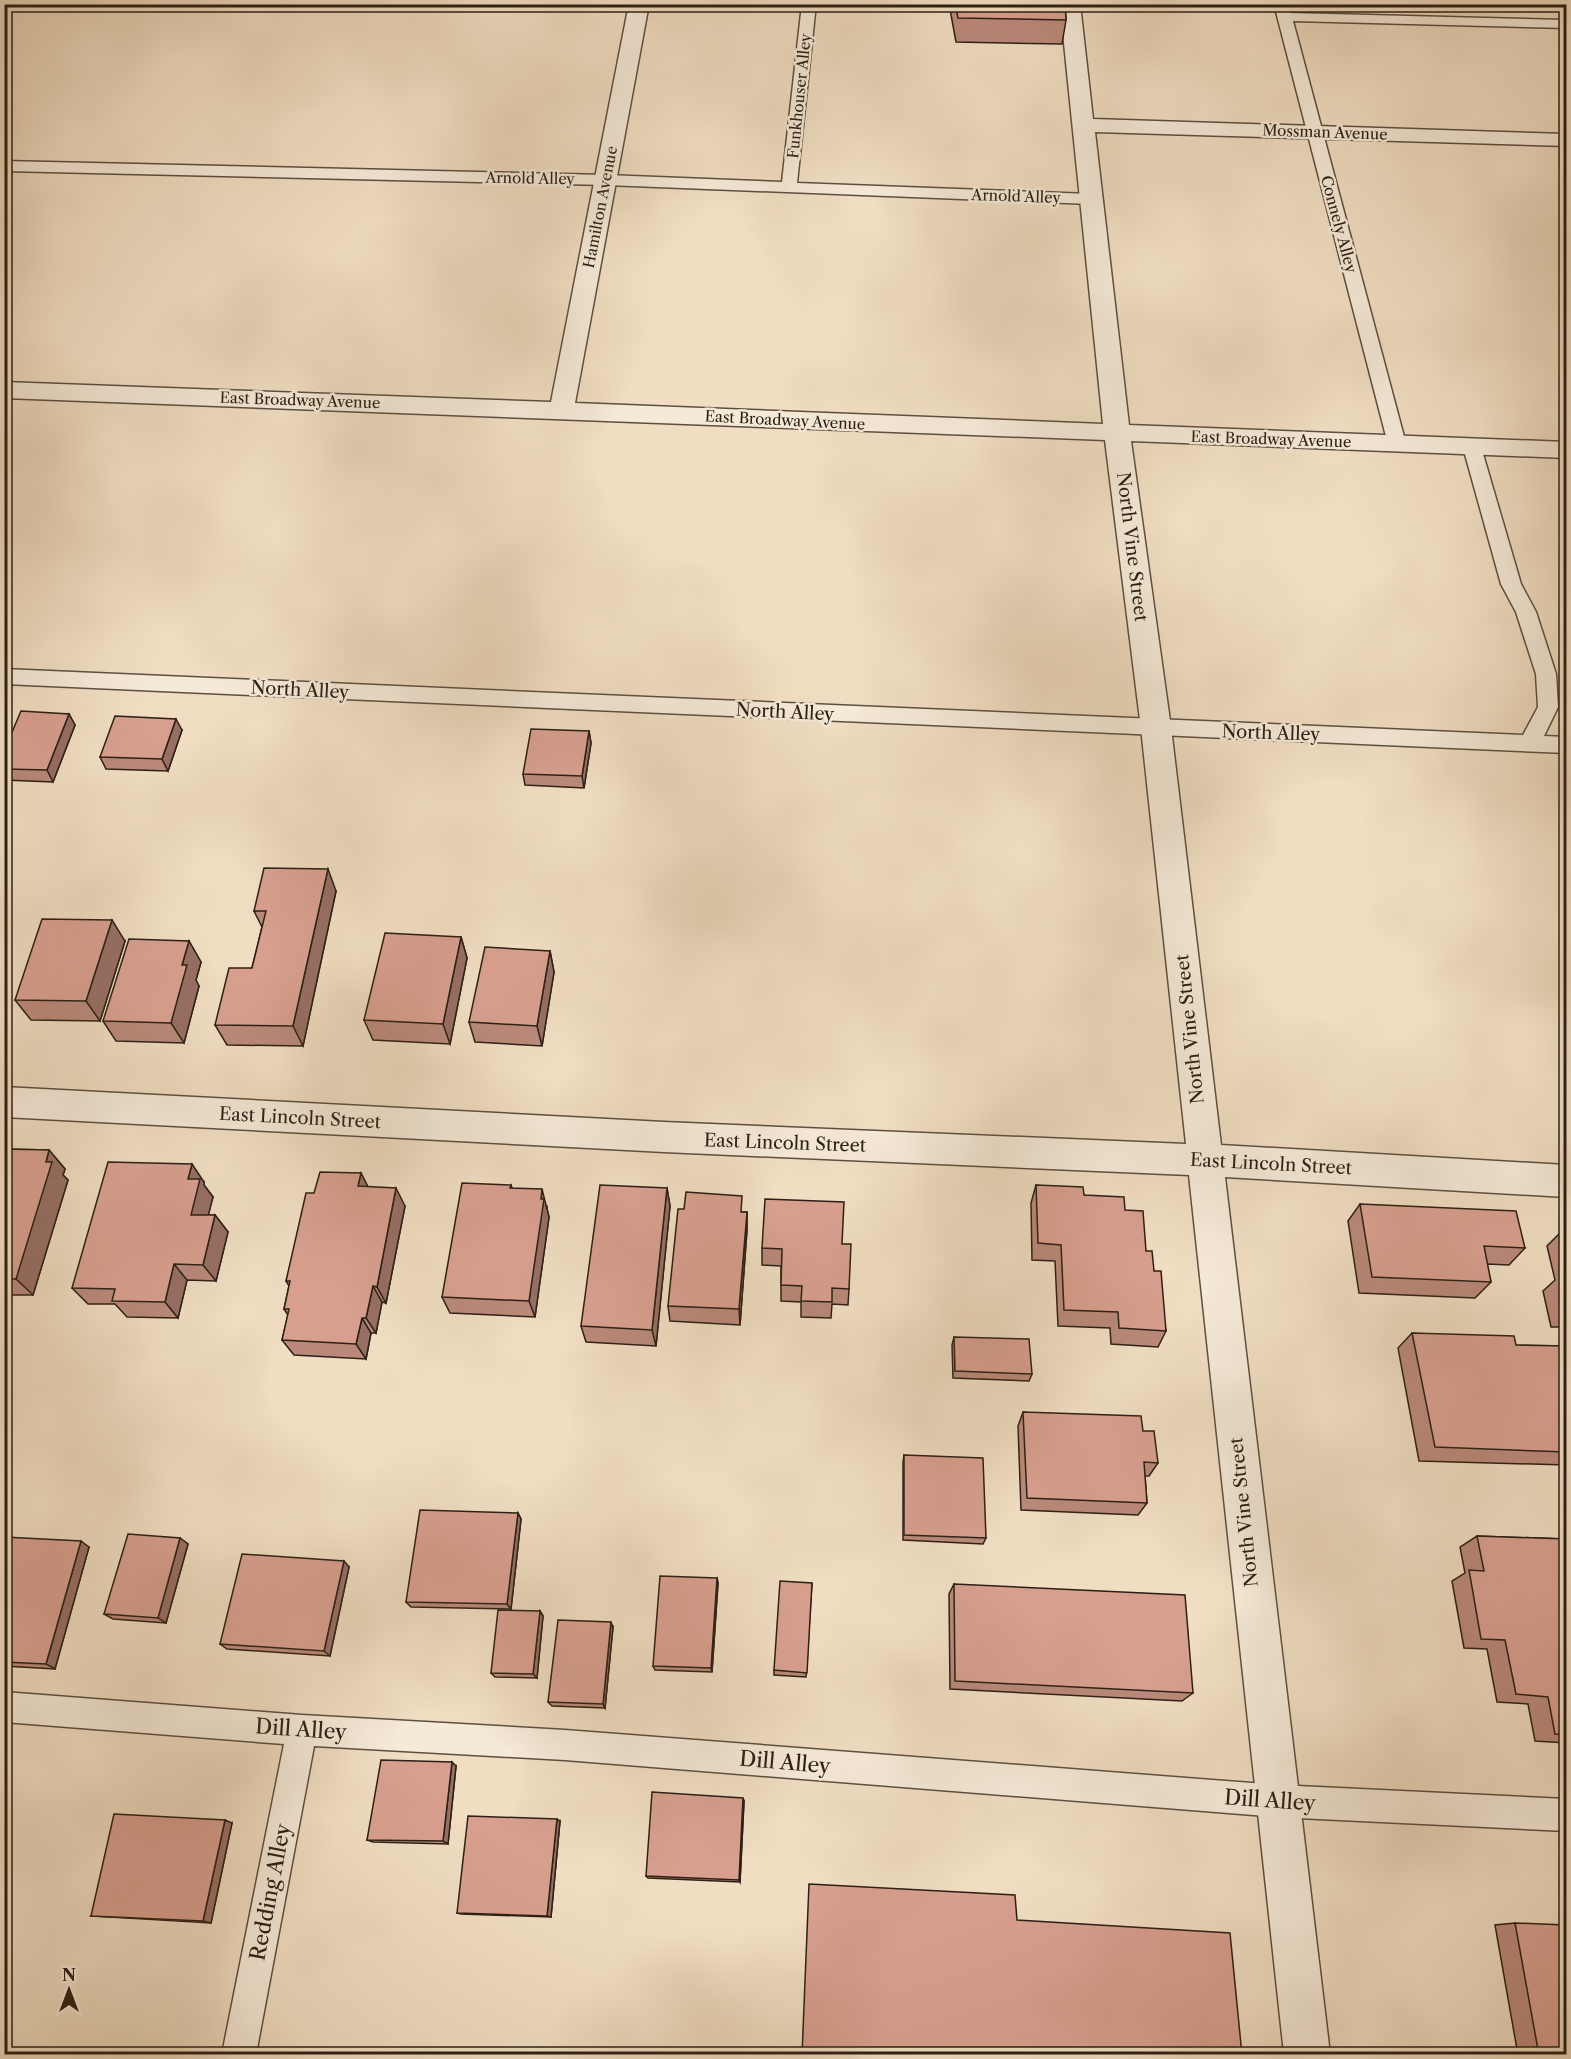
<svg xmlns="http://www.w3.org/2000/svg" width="1571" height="2059" viewBox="0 0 1571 2059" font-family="'Libre Caslon Text',serif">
	<rect width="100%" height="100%" fill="#f0ddc2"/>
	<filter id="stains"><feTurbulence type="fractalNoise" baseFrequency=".00333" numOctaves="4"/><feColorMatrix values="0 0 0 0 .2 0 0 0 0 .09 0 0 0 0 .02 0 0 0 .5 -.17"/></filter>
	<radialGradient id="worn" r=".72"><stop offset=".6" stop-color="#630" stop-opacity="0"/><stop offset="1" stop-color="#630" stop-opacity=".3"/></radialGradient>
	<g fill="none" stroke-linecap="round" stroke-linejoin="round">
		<defs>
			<path id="service" d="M802,4H816L797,183L1091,194L1099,199L1091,204L606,185L4,171V161L606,175L782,182Z
				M1274,4H1288L1290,13L1566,20V28L1293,21L1406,444L1403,448H1391L1388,444Z
				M1472,441L1479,443L1481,447L1521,584L1536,612L1556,674L1558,707L1544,736L1566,737V753L4,684V669L1523,735L1538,707L1536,674L1516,612L1501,584L1463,447L1465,443Z
				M4,1692L302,1715L565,1730L1277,1785L1566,1799V1831L1277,1817L565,1760L314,1746L256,2054H222L284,1744L4,1722Z"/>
			<path id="minor" d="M629,4H649L575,403L1103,424L1060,4H1080L1093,119L1566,134V146L1095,132L1129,425L1566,442V458L1131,441L1171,728L1221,1145L1566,1165V1197L1225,1177L1330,2054H1284L1189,1175L664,1152L4,1117V1087L664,1122L1186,1144L1141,728L1105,440L4,398V382L551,402Z"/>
		</defs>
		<use href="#service" stroke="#5d4f40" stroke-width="3"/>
		<use href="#minor" stroke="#5d4f40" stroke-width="3"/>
		<use href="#service" fill="#f5e9d7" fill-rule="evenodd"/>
		<use href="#minor" fill="#f5e9d7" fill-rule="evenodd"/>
	</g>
	<path fill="#ba897b" stroke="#2c2015" stroke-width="1.5" d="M949,4H1065L1066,20L1062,44L956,42Z
		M69,714L75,725L53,782L4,780V751Z
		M182,730L168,771L106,769L100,757Z
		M589,731L591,743L584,788L525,785L523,774Z
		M336,891L303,1046L227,1045L215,1025L252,968L262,927L254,911Z
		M461,937L467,958L450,1044L373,1040L364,1020Z
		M125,941L100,1021L31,1020L15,1000Z
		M189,941L201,962L196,980L199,986L184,1043L116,1041L103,1021Z
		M550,951L554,972L542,1046L475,1042L469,1022Z
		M4,1149L49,1150L65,1169L63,1175L68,1180L33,1295H4Z
		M361,1173L368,1187L405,1206L386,1303L382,1302L376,1333H371L366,1359L294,1355L282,1340L288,1315L284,1309L289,1286L286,1281L314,1193Z
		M204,1182V1185L213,1197L208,1215H215L228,1232L216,1281L187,1280L178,1318L127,1317L115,1304H88L72,1288Z
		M511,1185L512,1188L547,1206V1209L549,1217L535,1317L450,1313L442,1297Z
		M1036,1185L1084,1195L1125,1210L1146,1251L1154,1271L1166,1331L1158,1347L1111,1344L1110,1328L1058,1326L1055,1261L1032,1260L1031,1203Z
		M667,1188L670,1206L656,1346L586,1342L581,1326Z
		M1360,1204L1525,1248L1509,1265L1487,1264L1491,1282L1475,1298L1359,1293L1348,1221Z
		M743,1212H747V1230L740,1325L670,1321L668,1306Z
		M1564,1229H1566V1327H1551L1543,1291L1555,1280L1547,1246Z
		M842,1244L849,1289L848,1305L832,1304L831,1318L801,1317V1302L781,1301V1266L762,1265V1248Z
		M1412,1333L1516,1345L1566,1346V1465L1419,1461L1398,1348Z
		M954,1337L1032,1374L1029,1381L953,1378L952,1345Z
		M1023,1412L1143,1431L1158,1463L1149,1476H1145L1147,1503L1138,1515L1021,1510L1018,1426Z
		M904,1455L986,1538L983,1544L903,1540V1462Z
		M518,1513L521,1519L511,1609L411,1607L406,1602Z
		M1477,1536L1566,1539V1743L1535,1741L1528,1704L1497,1702L1487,1649L1464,1648L1452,1581L1465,1573L1460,1547Z
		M4,1537L89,1547L55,1669L4,1666Z
		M180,1538L188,1544L166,1623L113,1619L104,1614Z
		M349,1567L330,1656L227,1649L220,1644Z
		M717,1578L718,1583L712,1672L655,1670L653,1666Z
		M812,1583L806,1677L774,1675V1670Z
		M954,1584L1193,1693L1182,1701L950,1689L949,1594Z
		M540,1611L543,1616L537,1678L495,1677L491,1673Z
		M613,1627L605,1708L552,1706L548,1702Z
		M456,1766L448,1844L373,1842L367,1840Z
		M744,1801L740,1882L648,1878L646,1876Z
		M560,1821L551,1917L461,1914L457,1913Z
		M232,1823L211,1923L91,1916Z
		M1515,1923L1566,2055H1518L1495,1925Z"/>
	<path fill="#976f64" stroke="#2c2015" stroke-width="1.5" d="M69,714L75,725L53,782L47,770Z
		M176,719L182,730L168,771L162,759Z
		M589,731L591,743L584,788L582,776Z
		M328,869L336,891L303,1046L293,1026Z
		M112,920L125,941L100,1021L86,1001Z
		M461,937L467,958L450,1044L443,1024Z
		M189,941L201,962L196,980L199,986L184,1043L171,1023L182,965Z
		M550,951L554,972L542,1046L537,1026Z
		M49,1150L65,1169L63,1175L68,1180L33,1295L16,1279Z
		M192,1164L204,1182V1185L213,1197L204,1232L191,1215L188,1179Z
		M361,1173L370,1191L358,1186Z
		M396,1188L405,1206L386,1303L377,1287Z
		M667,1188L670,1206L656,1346L652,1330Z
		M542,1189L549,1217L535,1317L529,1301Z
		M747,1212V1230L740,1325L739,1309Z
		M215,1215L228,1232L216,1281L203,1265Z
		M174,1264L187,1280L178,1318L165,1302Z
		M373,1286L382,1302L376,1333L366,1318Z
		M362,1318L371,1333L366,1359L356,1344Z
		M518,1513L521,1519L511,1609L507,1604Z
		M180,1538L188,1544L166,1623L158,1618Z
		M81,1541L89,1547L55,1669L46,1664Z
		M344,1561L349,1567L330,1656L324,1651Z
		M717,1578L718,1583L712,1672L711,1668Z
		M540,1611L543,1616L537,1678L533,1674Z
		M611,1622L613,1627L605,1708L603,1704Z
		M452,1762L456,1766L448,1844L443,1841Z
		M743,1798L744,1801L740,1882L739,1880Z
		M557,1819L560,1821L551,1917L547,1916Z
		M225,1820L232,1823L211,1923L203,1921Z"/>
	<path fill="#d89f8f" stroke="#2c2015" stroke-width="1.5" d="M955,4H1065L1066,20L958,18Z
		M21,711L69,714L47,770L4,769V751Z
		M115,716L176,719L162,759L100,757Z
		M531,729L589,731L582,776L523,774Z
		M264,868L328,869L293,1026L215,1025L229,968H252L266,911H254Z
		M42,919L112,920L86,1001L15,1000Z
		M385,933L461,937L443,1024L364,1020Z
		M129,939L189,941L182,965H187L171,1023L103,1021Z
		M485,947L550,951L537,1026L469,1022Z
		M4,1149L49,1150L46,1162H52L16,1279H4Z
		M108,1162L192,1164L188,1179H200L191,1215H215L203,1265L174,1264L165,1302L112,1301L115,1289L72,1288Z
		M320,1172L361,1173L358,1186L396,1188L377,1287L373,1286L366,1318H362L356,1344L282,1340L289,1309H284L290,1281H286L306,1193H314Z
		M462,1183L511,1185L510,1188L542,1189L541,1199H544L529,1301L442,1297Z
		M600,1185L667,1188L652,1330L581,1326Z
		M1036,1185L1083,1187L1084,1195L1124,1197L1125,1210L1143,1211L1146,1251H1152L1154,1271H1161L1166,1331L1119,1328L1118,1312L1064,1310L1061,1245L1038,1243Z
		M686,1192L742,1196L741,1212H747L739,1309L668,1306L678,1209H684Z
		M765,1199L844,1202L842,1244H851L849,1289L832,1288V1302L801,1301L802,1286L781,1285L782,1249L762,1248Z
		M1360,1204L1516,1211L1525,1248L1484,1246L1491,1282L1372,1277Z
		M1564,1229H1566V1240Z
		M1560,1275H1566V1300Z
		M1412,1333L1514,1336L1516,1345L1566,1346V1452L1435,1447Z
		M954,1337L1029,1339L1032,1374L955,1371Z
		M1023,1412L1141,1416L1143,1431H1154L1158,1463L1144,1462L1147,1503L1027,1498Z
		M904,1455L983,1458L986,1538L904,1535Z
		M420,1510L518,1513L507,1604L406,1602Z
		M128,1534L180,1538L158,1618L104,1614Z
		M1477,1536L1566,1539V1735L1555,1734L1548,1697L1516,1694L1505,1640L1481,1639L1469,1570L1484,1571Z
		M4,1537L81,1541L46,1664L4,1662Z
		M242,1554L344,1561L324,1651L220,1644Z
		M660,1576L717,1578L711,1668L653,1666Z
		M780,1581L812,1583L807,1673L774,1670Z
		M954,1584L1185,1595L1193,1693L955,1681Z
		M498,1610L540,1611L533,1674L491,1673Z
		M558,1620L611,1622L603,1704L548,1702Z
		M381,1760L452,1762L443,1841L367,1840Z
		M652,1792L743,1798L739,1880L646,1876Z
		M114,1814L225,1820L203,1921L91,1916Z
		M468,1816L557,1819L547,1916L457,1913Z
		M809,1884L1015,1895L1017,1920L1230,1933L1242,2055H802Z
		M1515,1923L1566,1925V2055H1539Z"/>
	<g text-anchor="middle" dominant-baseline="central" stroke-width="5" stroke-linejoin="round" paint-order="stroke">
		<g font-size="15" fill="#2c2015" stroke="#f5e9d7">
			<text transform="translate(799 96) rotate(-84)">Funkhouser Alley</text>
			<text transform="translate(1325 132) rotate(2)">Mossman Avenue</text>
			<text transform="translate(530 178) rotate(1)">Arnold Alley</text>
			<text transform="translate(1016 196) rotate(2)">Arnold Alley</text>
			<text transform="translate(600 207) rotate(-79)">Hamilton Avenue</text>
			<text transform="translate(1339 224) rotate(75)">Connely Alley</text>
			<text transform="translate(300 400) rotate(2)">East Broadway Avenue</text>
			<text transform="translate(785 420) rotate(3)">East Broadway Avenue</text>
			<text transform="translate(1271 439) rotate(2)">East Broadway Avenue</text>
		</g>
		<g font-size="18" fill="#2c2015" stroke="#f5e9d7">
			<text transform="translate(1132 547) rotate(83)">North Vine Street</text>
			<text transform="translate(300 690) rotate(3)">North Alley</text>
			<text transform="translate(785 712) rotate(3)">North Alley</text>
			<text transform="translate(1271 733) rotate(2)">North Alley</text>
			<text transform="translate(1190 1029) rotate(-96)">North Vine Street</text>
			<text transform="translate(300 1118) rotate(3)">East Lincoln Street</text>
			<text transform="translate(785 1143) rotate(2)">East Lincoln Street</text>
			<text transform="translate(1271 1164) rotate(3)">East Lincoln Street</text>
			<text transform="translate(1244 1512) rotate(-96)">North Vine Street</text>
		</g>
		<g font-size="21" fill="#2c2015" stroke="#f5e9d7">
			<text transform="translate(301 1729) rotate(4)">Dill Alley</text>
			<text transform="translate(785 1762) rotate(5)">Dill Alley</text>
			<text transform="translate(1270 1800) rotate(4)">Dill Alley</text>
			<text transform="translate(270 1892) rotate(-79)">Redding Alley</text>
		</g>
	</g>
	<rect width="1571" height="2059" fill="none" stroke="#f0ddc2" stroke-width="24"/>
	<rect x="6" y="6" width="1559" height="2047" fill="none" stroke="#2c2015" stroke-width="3"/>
	<rect x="12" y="12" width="1547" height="2035" fill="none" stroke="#2c2015" stroke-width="1.5"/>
	<g transform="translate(69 1990)" stroke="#f5e9d7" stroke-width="4.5" paint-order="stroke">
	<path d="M0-4.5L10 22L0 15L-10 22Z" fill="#2c2015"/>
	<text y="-9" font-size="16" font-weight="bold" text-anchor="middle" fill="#2c2015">N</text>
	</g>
	<rect width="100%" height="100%" filter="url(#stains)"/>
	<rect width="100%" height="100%" fill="url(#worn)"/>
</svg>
